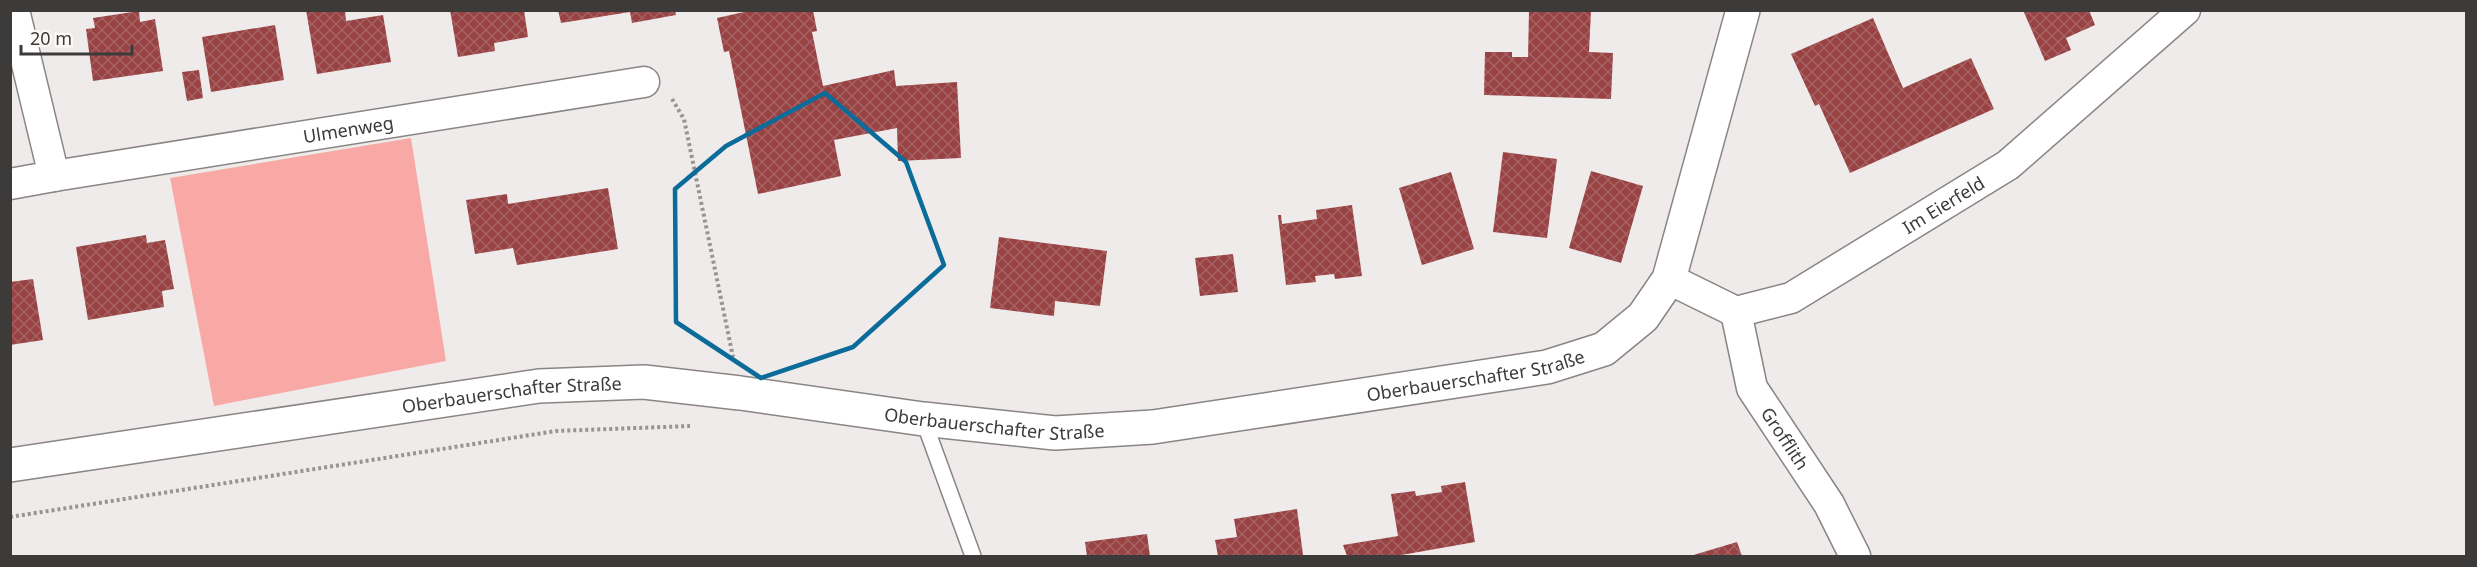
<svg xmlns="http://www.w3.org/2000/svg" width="2477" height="567" viewBox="0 0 2477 567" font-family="'Noto Sans',sans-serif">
	<defs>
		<pattern id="building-cross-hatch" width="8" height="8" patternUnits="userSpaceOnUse" patternTransform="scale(1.5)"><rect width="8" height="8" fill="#994243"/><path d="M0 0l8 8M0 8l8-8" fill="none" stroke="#a46263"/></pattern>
	</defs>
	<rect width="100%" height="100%" fill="#f0ebeb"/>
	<path fill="#f8a9a6" d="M411,138L446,361L214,406L170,178Z"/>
	<path fill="url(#building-cross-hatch)" d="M306,10H345L346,21L383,15L391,62L317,74Z
		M450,10H524L528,37L494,43L495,51L458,57Z
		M558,10H675L676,15L632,23L630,12L561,23Z
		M753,10H813L817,31L812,32L823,86L894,70L896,86L957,82L961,158L898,161L897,128L834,140L841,176L758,194L729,51L724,52L717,18Z
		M1529,10H1591L1589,52L1613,53L1611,99L1484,95L1485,52H1512V57H1528Z
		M2023,10H2089L2095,25L2066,38L2071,50L2045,61Z
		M139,11L140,22L155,19L163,71L93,81L86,29L95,28L93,18Z
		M1873,18L1903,88L1971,58L1994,109L1850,173L1819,104L1815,106L1791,54Z
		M275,25L284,80L211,92L202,37Z
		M199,70L203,98L187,101L182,72Z
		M1503,152L1557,159L1547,238L1493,232Z
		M1591,171L1643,186L1621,263L1569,248Z
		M1451,172L1474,249L1422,265L1399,188Z
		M608,188L618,249L517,265L513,248L475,254L466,200L507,194L508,204Z
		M1352,205L1362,276L1335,279L1334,274L1315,276L1316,282L1286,285L1278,215H1281L1282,224L1317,219L1316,210Z
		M146,235L147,243L165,240L174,289L162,291L164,307L88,320L76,247Z
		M999,237L1107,251L1100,306L1055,301L1054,316L990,308Z
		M1233,254L1238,292L1200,296L1195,258Z
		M33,279L43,340L10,345V282Z
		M1465,482L1475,542L1396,556H1347L1343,545L1398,536L1391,494L1415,491L1416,496L1442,492L1441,486Z
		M1297,509L1303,555L1218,556L1215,540L1237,537L1234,519Z
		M1147,534L1150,556H1087L1085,542Z
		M1737,542L1742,556H1690Z"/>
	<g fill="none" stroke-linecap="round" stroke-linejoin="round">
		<defs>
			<path id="service" d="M923,419L973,556"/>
			<g id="minor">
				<path id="s1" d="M54,176L644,82"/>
				<path d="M10,184L54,176L14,10"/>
				<path id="s2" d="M1669,279L1736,312L1791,298L2008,165L2185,10"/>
				<path id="s3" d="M1736,312L1752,388L1829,504L1855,556"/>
			</g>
			<g id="secondary">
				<path id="s4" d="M10,465L539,386L644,382L740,393L923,419L1055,433L1153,427L1547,367L1604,349L1643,317L1669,279L1743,10"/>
			</g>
		</defs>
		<use href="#service" stroke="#8a8585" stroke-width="18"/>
		<use href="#minor" stroke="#8a8585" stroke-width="33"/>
		<use href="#secondary" stroke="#8a8585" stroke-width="36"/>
		<path stroke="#989494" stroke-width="4" stroke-dasharray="3 3" stroke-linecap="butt" d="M672,99L684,119L733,357
			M10,517L556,431L690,426"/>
		<use href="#service" stroke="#fff" stroke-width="15"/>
		<use href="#minor" stroke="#fff" stroke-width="30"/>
		<use href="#secondary" stroke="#fff" stroke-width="33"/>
	</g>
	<path fill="none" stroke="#0b6c9a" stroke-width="4.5" stroke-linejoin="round" d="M825,93L906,162L944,265L853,347L761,378L676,322L675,189L726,146Z"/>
	<g text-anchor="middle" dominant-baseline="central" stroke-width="6" stroke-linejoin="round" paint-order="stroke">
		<g font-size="18" fill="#3d3b3a" stroke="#fef8f8">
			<text stroke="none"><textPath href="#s1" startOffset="298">Ulmenweg</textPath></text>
			<text stroke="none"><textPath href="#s2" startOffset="310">Im Eierfeld</textPath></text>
			<text stroke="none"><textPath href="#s4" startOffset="1479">Oberbauerschafter Straße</textPath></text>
			<text stroke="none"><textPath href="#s4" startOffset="507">Oberbauerschafter Straße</textPath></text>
			<text stroke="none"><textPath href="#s4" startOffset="993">Oberbauerschafter Straße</textPath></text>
			<text stroke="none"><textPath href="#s3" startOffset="138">Grofflith</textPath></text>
		</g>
	</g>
	<rect width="2477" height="567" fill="none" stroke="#3d3b3a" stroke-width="24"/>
	<path d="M21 45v9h111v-9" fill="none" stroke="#3d3b3a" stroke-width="3"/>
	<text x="30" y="45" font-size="18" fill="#3d3b3a" stroke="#fef8f8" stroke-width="4.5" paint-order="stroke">20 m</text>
</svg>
